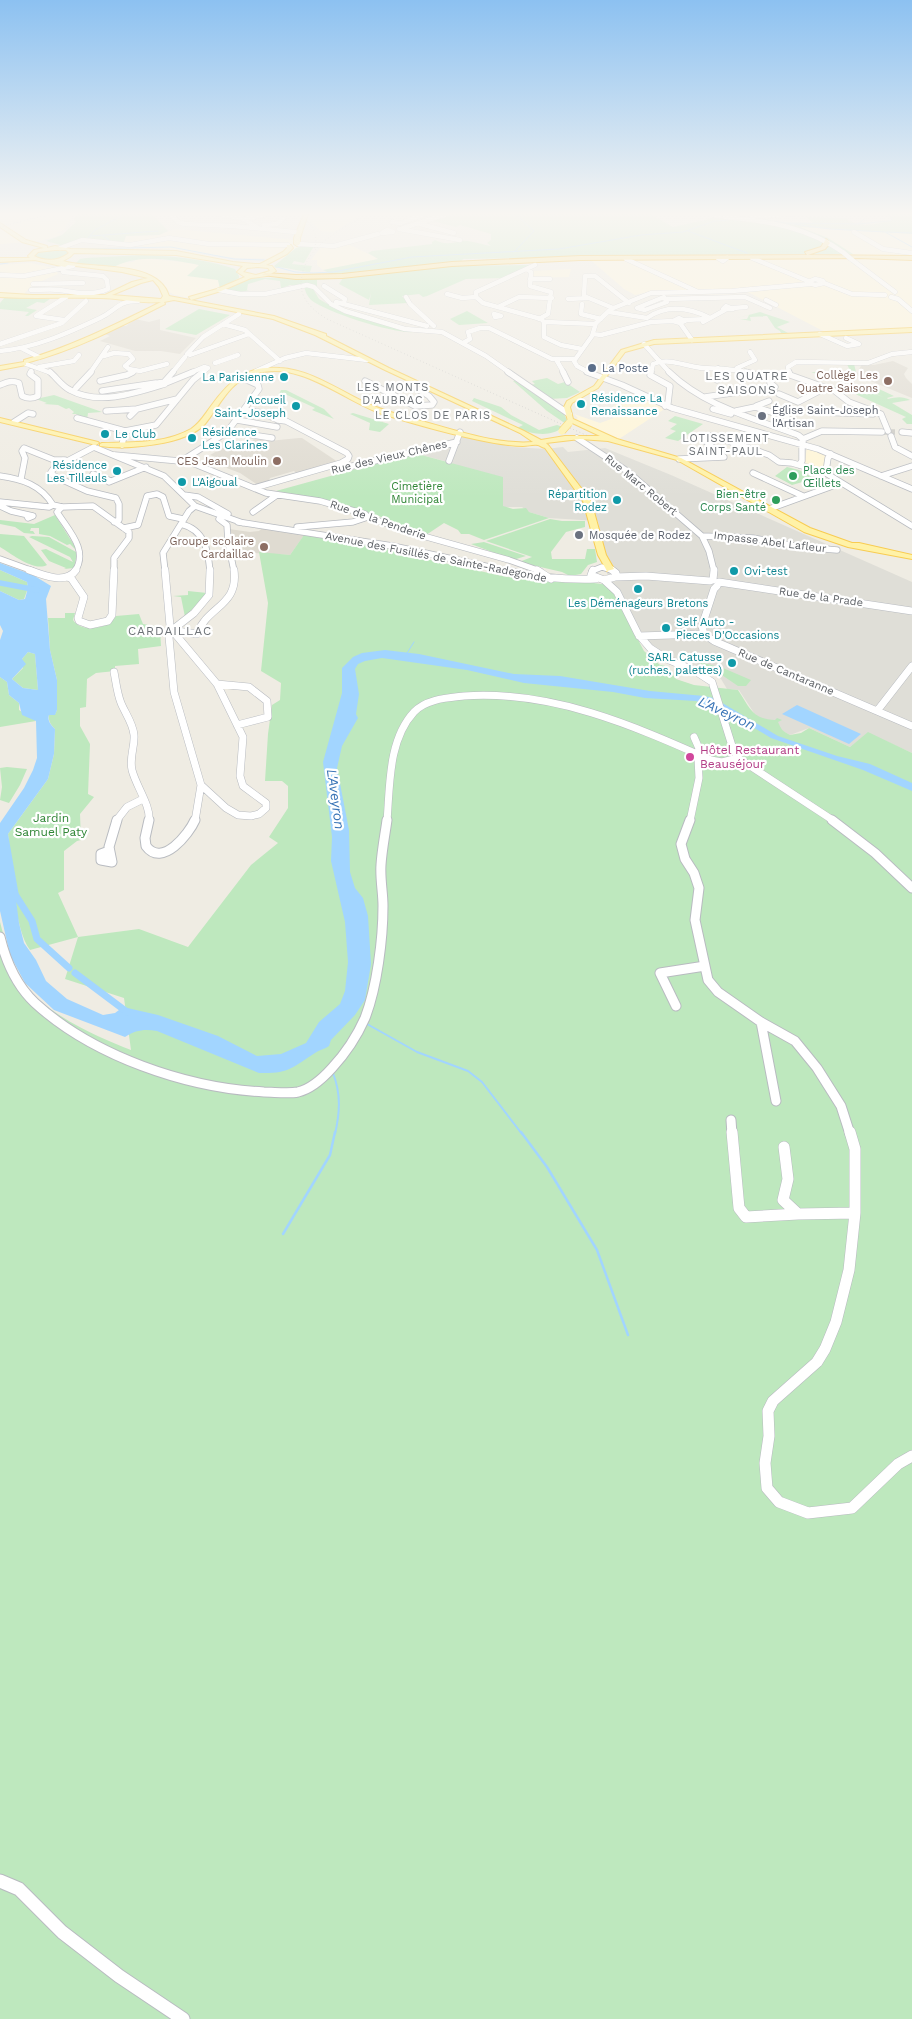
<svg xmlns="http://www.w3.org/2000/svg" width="912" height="2019" viewBox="0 0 912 2019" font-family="'Work Sans',sans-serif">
	<rect width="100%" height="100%" fill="#efece3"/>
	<path fill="#fff6d7" d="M0,214H48L3,225L0,223Z
		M55,214H74L64,230L57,232L61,234L58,236L35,242L0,244V227Z
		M299,214H363L334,232L321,231L314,224Z
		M802,226L912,234V329L825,332L742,289L653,291L635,295L624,289L586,256L852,254L828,238L800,227Z
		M175,229L294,240L309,255L306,259L236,258L169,249L123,244L126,236L159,235Z
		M348,244L379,259L323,270L317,265V260H311L321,247Z
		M139,258L183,262L199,265L188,276L214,278L218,280L220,289L189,298L175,295L169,292L163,283L149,276L110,269L120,263L133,262Z
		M31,263L54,268L58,274L32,285L24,294H0V265Z
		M571,269L569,277L534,278L532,271Z
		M635,393L666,408L619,439L573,420L578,418L574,414L600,423L614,418L606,413L622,399Z
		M807,448L827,454L823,471L804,465Z"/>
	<path fill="#dfded7" d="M463,435L512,447L546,449L563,447L568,452L605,448L671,475L912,582V753L868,733L850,747L809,728L790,735L756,716L739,690L727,689L721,679L709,671L694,665L692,666L654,650L609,585L598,521L549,518L529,512L522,507H502L452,463L414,453Z"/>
	<path fill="#dfdbd1" d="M135,319L149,322L160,319V330L196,338L180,354L161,351H135L100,341L110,336L105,334L121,326H126Z
		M893,361L908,368L904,374L906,378L912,384V398L856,375L862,364L874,365Z
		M299,438H302L338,462L296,473L294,471L270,478L269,481L258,485L240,473L216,464V457L210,455L235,441L249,443L254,439L269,441Z
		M262,528L305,534L290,555L233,552L228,539L229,529L250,532L259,531Z"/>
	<path fill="#bee8be" d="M77,214H152L168,231L159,235L126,236L123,244L92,240L64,246L46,241L62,235L76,222L74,220Z
		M452,214H650L673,227L710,219L713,216L729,218L753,217L795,225L794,223H813L806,217L846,218C857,229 879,224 892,220L886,214H912V234L800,227L828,238L853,254H746L463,259L458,266L531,265L504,278L466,279L427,296L423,297L419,294L402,296L408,303L369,305L371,293L369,300L339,284L343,278L317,280V286L290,285L280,289L277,288H281L280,281L265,279L248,284L247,290H249L242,292L224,290L250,278L338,277L323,270L378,259L368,253L372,251L432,244V242L435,240C445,245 452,243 462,241C470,240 483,245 491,246L487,243L491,240V234L460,225L456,227L433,221Z
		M305,245L314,246L304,263L294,261L292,264L312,266L310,272C298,272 286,266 276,268L274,266L296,248Z
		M60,248L67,250L70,253C58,262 47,260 33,257V254L37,251Z
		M143,255C174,256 205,259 235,269L239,276V278L220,289L218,280L187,276L199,265C170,259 136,253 110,269L76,263L80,259L86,258Z
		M304,286L313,289L319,299L331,306L414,332C394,334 328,313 311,300C307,296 305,291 304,286Z
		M5,297L50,299L44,303L37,302L26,308L37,310L28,316H25L29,312L0,309V303Z
		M199,309L230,315L196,335L165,329Z
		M467,311L488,323L459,325L450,319Z
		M760,312L790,322L777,327L788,333L775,334L781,333L780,331L775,328L767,316L750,317L751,321L740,319H747L749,315L737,318Z
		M847,364H854L856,372C851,378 840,378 834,380L811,372L851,373Z
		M547,378L558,384L565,382L580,392L567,398L549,399L530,385L535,384L532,381Z
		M517,380L564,414L568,422L566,424L547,411L513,381Z
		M829,385L839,388L842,391L859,392L861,394H867L870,392L883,397L872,392L879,389L894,396L887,398L888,399C896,397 903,396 910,400L892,403L912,415V424H907L902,419L906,417L853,393L841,394L826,386Z
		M281,390H286L324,409L334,419L312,410L315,408L285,394H279Z
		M54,395L102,412L88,413L87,420L76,414H72L74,412L69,408L66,409L58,405L44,404L47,403L36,399Z
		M474,398L501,407L511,415L539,430L557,425L563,427C550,438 532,434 517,428L523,425L472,401Z
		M353,413L389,424L380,432L369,430L370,423L350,414Z
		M675,416L703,424L678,441L665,438L676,431L670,429L677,424L668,421Z
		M414,453L503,477V506L513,509L526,508L529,512L549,518L484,540L469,534H461L458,530L444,523L426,535L396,526L379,516L325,500L276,491Z
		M787,467L799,470L812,477L805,480L806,481L792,485L775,476Z
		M55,515L79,553L70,544L67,545L50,536L39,534V528H31L30,531H33L35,534L24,533L15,527L0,524V520L34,524Z
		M550,519L562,521H585V527L566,532L551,552L552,559H585L587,549H595L597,562L588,565L581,574L570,576L562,572L519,562L532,557L486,541Z
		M0,534L24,536L47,565C34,572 12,554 0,547Z
		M304,535L403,552L434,561L507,577L556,582L594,583L609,585L644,651L660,665L666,666L676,679L694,685L738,690C750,708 752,719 775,720L777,718L782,720L778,722C782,730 781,730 790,735L801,733L809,728L850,747L868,732L912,753V2019H0V922C5,942 12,962 22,980C41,1012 97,1037 131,1050L124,998L65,979L78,937L30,950C13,927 12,865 8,834L48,779L54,754L55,729C51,725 48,721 49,715L55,714L57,710V680L50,650L48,618H65V613H75L73,620C82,634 110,628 116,616L139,614L143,624L160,627L161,646L138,649L139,664L115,666V671L96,673L87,679L86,707L80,708V726L90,744L88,794L94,797L80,814L81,840L77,841L64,851V890L58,893L78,937L139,929L188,947L251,865L278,843L269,837L288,808V786L282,781H265L268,734L272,705L280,700L281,683L261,671L268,603L259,552L290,555Z
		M32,536L49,537L76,552L77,554L74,568L64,569L66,568L49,561L41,550L46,549L73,562L70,557L29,537Z
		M484,542L526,556L513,560L471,544Z
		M0,570L27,582L28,588L24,599L19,600L0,591Z
		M188,591L207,593L185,617L181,597L173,596L188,595Z
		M28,652L35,654L38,690L23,688L12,679L23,668L22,659Z
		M695,661L723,668L751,680L746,686H738L713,669Z
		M0,677L7,682L9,695L19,703V710L36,721L0,727Z
		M7,767L27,769L20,785L9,803L0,800L2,787L0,768Z"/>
	<path fill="#a2d5ff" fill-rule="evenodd" d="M0,563L33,575L51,586L46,599L50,650L57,680V710L55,715H49C47,721 51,725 55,729L54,754L48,779L8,834L19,896L16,900L19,923L24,943L36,960L46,981L67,999L103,1015L115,1013L123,1007L158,1015L218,1036L257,1056L281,1054L306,1043L319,1022L340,1004L345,991L348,962L345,922L331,861L332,837L323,762L342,693V668L353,657L362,653L385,650L419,654L514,674L560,676L650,691L704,696L714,698L778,736L837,756L870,764L912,783V791L863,770L771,738L756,729L696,701L645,698L613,692L524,683L467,670L382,658L365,661L358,664L355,669L359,694L356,714L358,718L342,746L337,768L349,830L350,872L355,888L363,898L368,916L371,964L365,1000L355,1015L331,1040L329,1046C325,1049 319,1050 315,1053C292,1068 288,1074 259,1073L157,1031C144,1029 136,1030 125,1037L54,1010L25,983L10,955L0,911V823L24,788L33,770L37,758L36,721L22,715L19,703L9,695L7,682L0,677V640L3,631L0,625V591L19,600L25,599L28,588L27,582L0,570ZM28,652L35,654L38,690L23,688L12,679L26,664L22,659Z
		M797,705L861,734L849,744L782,714Z"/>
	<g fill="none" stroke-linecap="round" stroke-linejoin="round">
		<path stroke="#a2d5ff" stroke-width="1" d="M764,220L830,229L885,232L912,247
			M790,223L858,224L864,219
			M859,224L888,221L892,220L891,216
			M688,231L747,253
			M887,232L912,233
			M91,236L158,231
			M103,236L109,240
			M88,238L95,230L125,214
			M78,249L171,247L234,259L264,260
			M514,252L534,231L515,214
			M0,264L8,263
			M277,267L295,272L313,273L333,272L412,257L559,249L641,235L683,232L715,221L729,220
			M407,653L414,642"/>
		<path stroke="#a2d5ff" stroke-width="2" d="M367,1024L417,1052L468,1071L482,1082L522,1134
			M333,1073C341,1094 340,1112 335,1134"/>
		<path stroke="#a2d5ff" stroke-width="2.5" d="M521,1132L547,1167L597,1250L628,1335
			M283,1234L330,1155L335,1132"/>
		<path stroke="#a2d5ff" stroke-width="5.5" d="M0,583L37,590"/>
		<path stroke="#a2d5ff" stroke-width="7" d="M13,891L32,921L37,939L69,968
			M75,973L127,1012"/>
		<path stroke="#cac9c3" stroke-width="5.5" stroke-dasharray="5.5 2.5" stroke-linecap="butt" d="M882,432H895"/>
		<defs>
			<path id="minor-far5" d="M171,214L178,222L184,224L233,226L295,232
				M219,214L244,219L258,228
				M709,214L720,216
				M752,216L792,214
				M725,217C768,221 808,227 844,253
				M245,219L268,214
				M392,222L401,223L425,214
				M420,224L454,233
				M264,225L277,224L283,219
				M403,228L447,214
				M399,229L460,240
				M387,230L393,232L382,233Z
				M854,232L883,249L912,253
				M298,244L334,246L378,234
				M60,248L82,240L130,245L169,238L209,244L288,245
				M718,258L723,261L727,258
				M752,258L808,281
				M626,259L696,291
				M851,259L895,292
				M535,265L476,292V297L483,303L541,319L544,322V337L561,345L582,349
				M527,269L531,272L530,286L551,292L548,314L539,319
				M0,275L24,276L73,266
				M530,279H550
				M815,279L823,281L824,283L815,285L808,282Z
				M824,283L852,294L885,295
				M33,284L83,283
				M324,286L345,299L344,303
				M31,290C40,290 51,289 60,290C76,293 92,296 108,289L107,280L103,276L63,272V269
				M219,290L240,294H265L307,285L314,287L329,302
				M447,294L462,298L476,297
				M406,297L410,304L434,326
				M664,297L637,308L645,310L667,302
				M891,297L898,299L912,311
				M568,299L588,298
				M665,299L745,297L770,308
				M766,300L776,305
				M336,302L427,326
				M331,304L345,311L405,329L442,332L486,356L510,373
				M582,304L581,314L601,319
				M726,306L733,309H723Z
				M498,307L519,297L552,298
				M613,308L584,296L585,276H595L629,303
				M733,308L746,307
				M609,312L647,318
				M494,314L501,316L495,317Z
				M647,318C667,304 690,308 710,318
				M679,318L685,321L680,323L673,321Z
				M64,320L36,316L66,297
				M685,320L707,319
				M546,322L595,324
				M703,322L725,310
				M680,323L692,340
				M223,324L245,330L280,361
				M593,334L601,335L651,322L673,321
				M820,334L847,346L859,344L846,338
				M463,343L470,339L468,332L480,328H489L552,359H574
				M0,344L62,323L86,301
				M644,344L670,373
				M23,349L39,357
				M0,351C35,348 68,333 100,318C117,310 117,301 138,301
				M187,354L203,337L239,314
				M190,355L249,334
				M104,356L114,353L129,354L133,359L125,366L129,369L140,371L167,364
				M557,361L564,373
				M215,363L238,355
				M26,364L51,373
				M39,367L74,361L79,355
				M718,368L721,373
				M737,368L755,360L750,352
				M256,371L285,358L306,353L367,360
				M30,373L31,371
				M90,373L108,347
				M131,373L134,371
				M172,373L185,357
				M190,373L204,367L208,368L202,373
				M590,373L577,366L574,361L592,336L596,323L611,309L651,293L732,291L810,284
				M651,373L653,364C670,357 686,367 703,368C720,369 732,368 749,373
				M789,373L788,367L796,362L868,363L892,354L912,352"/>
			<path id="minor-far4" d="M50,372C56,377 62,386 70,390C99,406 136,393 165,384L166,382L158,383L161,384
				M508,372L569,414
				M563,372L568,382
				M587,372L622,385L672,408L818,449L912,489
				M651,372L650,375L670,386L668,403L665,406
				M669,372C704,406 753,418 798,435L803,439V442
				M745,372L757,375H790
				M789,372L790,375L835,391L849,402L881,414L888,431
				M769,375L770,383L775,387
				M717,380L720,372
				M100,381L127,375L133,372
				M165,381L173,372
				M365,381L415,406L432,405L434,402L429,396L409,384
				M166,383L193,372
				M0,385C7,382 12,380 19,383L22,396C28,399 32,399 38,396V380L30,374L31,372
				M76,388L91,372
				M102,391L156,383
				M779,394L798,402L825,388
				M705,397L752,390
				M756,406L769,401
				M713,409L731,414
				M244,410L264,413L278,420L286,421L347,453L349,456L348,459L341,463L254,488
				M106,411L137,409
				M736,411L755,407L787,417
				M814,412L873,414
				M130,416L137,409L177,399
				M77,418L125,431
				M237,420L277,427
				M14,422L28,413L33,414
				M227,431L272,438
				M902,432L912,433
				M891,436L895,447L912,456
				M577,438L627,471L702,536L709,551L714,571
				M803,439L822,431L882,432
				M122,445L125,431L156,425L193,380L203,372
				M94,447L54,468L51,472L54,476L87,491L116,498L119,504V520L114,522
				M96,448L164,476L195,506L243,523
				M115,455L190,462L266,493L320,501L365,514L368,517L416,534L509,560L540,571
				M679,459L724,457L704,440L706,436H714L769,455L779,462L792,463L824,472L912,526
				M183,460L227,432L259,389L258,385L240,377
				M449,461L460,432
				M799,465L802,461V442
				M335,470L457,442
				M824,472L826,471L828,458L831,454
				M753,473L803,496
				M93,474L111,481
				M0,476C22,479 41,485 53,505
				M881,476L912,466
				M21,479L25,458L22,451L24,448L54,460H65
				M109,482L146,467
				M184,495L198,497L228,514
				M0,502L49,507L53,505L62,507L93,506L129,532V538L114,558V571
				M0,506L11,511L33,516L28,518L27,516
				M62,507L57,512C68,530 89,550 75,571
				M769,509L841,483
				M253,512L277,495
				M219,519L227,525L228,542L234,571
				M238,522L393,546L508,571
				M181,524C205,530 208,550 210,571
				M297,527L353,522L368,517
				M124,528L138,525L147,496L157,494L163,497L169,516L183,519
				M702,536L753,538L800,547L837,550
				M0,559L33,571
				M165,571L163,553L189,511L195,506
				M592,571L602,567L614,571"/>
			<path id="minor-far3" d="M29,570C42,575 66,585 76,570
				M165,570L170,626
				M503,570C534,577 564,580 596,579
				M537,570L551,579
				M593,570L591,575L604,580L615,577L616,573L612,570
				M67,577L71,578L84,597L78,618L79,621L90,625L108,621L112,615L114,570
				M615,577L646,576L710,581
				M604,580L617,592L638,634L650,648L667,659L695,671L712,682L733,749L738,758L834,821
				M713,580L714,570
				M719,582L912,611
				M717,586L714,589L702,626L704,634L714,641L912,726
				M176,627L194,613L209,595L210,570
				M177,631L197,634C207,606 239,606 234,570
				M639,636L704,634
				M169,637L174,692L201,785L226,808L238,815L251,816L259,814L266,808V803L243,786L240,776L243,737L217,684L176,635
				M114,672C116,682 117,693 121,703C125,713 133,723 134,735C135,747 129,757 132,770C136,786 151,806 149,821
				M217,684L249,687L267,701L268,717L237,725
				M877,711L912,666
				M116,821L127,807L143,799
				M195,821L201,785
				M387,821C390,786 388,740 414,712C426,699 447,698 464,696C552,690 632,725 711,760L722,762L738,758
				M690,821L699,778L698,758L701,753L694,737"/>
			<path id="minor-far2" d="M149,820L145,838L146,846C162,868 189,834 195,820
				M690,820L681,844L685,859L694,873L699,888L695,920L708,980L718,992L761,1022L795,1041L817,1068L841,1106L850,1134
				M832,820L875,853L912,888
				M109,851L101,854V860L112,862L109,847L117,820
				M0,937C6,962 16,985 35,1003C93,1056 186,1088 264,1092C274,1092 288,1094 298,1092C311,1089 323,1078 332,1068C345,1054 357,1036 365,1018C377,987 383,939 383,906C383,892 380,879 381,865C382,849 385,835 387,820
				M676,1006L660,973L705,966
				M761,1022L776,1101
				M731,1120L732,1134"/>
			<path id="minor-far1" d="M732,1132L739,1208L746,1217L798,1214
				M850,1132L855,1149V1213L849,1270L836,1322L825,1349L817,1362L773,1401L768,1411L769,1436L765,1463L767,1488L779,1502L808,1513L852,1508L898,1464L912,1456
				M784,1147L788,1179L783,1200L798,1214L855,1213"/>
			<path id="minor" d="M0,1881L19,1889L62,1932L119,1976L183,2019"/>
			<path id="major" d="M304,214H308L300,238V244L297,246L294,244V238Z
				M0,223L26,240L47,246V248L55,246L71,249L176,251L233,262L255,264H260L283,252L287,248V245H291L293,248L287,254L266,265L272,266L276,271L267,276L251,278L221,291L191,300L189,297L217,289L245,277L237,272L243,266L176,255L74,253L70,257L63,261C92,270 158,259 169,296L274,316L326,334V336L389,368L524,431L541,440L565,436H600L568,421L564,407L567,401L594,386L621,350L654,340L912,328V332L654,344L625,352L598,388L572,403L570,407L573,419L617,439L681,458L810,528L852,543H859L912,555V559L848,547L804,532L677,460L608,441L580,439L546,443L549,446L591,501L606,555L614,569L607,571L598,555L583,501L545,448C543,448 539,445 538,445C533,444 528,446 523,446C512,446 500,444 489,442C453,435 417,425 382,414C342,400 300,360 255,374C229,381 220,406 205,424C186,445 126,450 100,446V444L102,443C132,442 164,444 191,429C200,423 205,414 211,406C229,381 246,365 280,368C313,370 341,392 371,405C388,412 407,417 425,422C459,431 498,445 533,442L520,433L385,370L315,335L273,319L174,300L164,302L165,304C120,327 76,350 26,363V365L0,370V366L24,362V360C73,346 116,324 161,302C141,304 120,298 100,298C66,297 33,299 0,297V293L32,295H105L132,282L148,278L122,272L68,265L65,267L35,260L0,262V258H30L28,256L34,250L44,248L22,242L0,227ZM55,250H66L69,253C59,261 46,262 34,256L38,252ZM258,267L268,268L270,271L256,275L243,272L247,268ZM153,280L159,287L163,296L161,299L112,295L141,283Z
				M0,418L98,442L99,443L96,445L0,422Z"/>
			<path id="highway" d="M826,239L830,243L825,249L808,255L912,256V260L859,258L580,260L452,266L342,278L296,279L262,275L265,273L296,275L342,274L452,262L580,256L807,255L805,252L821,247Z"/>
		</defs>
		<use href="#minor-far5" stroke="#b8bbc0" stroke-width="5"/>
		<use href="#minor-far4" stroke="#b8bbc0" stroke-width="7"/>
		<use href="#minor-far3" stroke="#b8bbc0" stroke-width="8"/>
		<use href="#minor-far2" stroke="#b8bbc0" stroke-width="11"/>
		<use href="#minor-far1" stroke="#b8bbc0" stroke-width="12"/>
		<use href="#minor" stroke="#b8bbc0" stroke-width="15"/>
		<use href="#major" stroke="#f8cc52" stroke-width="2"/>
		<use href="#highway" stroke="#f1aa00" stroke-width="2"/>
		<use href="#minor-far5" stroke="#fff" stroke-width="4.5"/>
		<use href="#minor-far4" stroke="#fff" stroke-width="5.5"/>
		<use href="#minor-far3" stroke="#fff" stroke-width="7"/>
		<use href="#minor-far2" stroke="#fff" stroke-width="9"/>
		<use href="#minor-far1" stroke="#fff" stroke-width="11"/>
		<use href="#minor" stroke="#fff" stroke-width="13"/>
		<use href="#major" fill="#fff2a7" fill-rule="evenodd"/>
		<use href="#highway" fill="#ffe389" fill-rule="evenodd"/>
		<path stroke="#b4b5b5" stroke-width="1" stroke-dasharray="0.5 3" stroke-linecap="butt" d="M296,214C311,223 320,233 314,250
			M367,214C340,230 302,247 301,284C301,300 314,311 327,319L588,436
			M0,227L51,214"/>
		<defs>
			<path id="minor-bridge" d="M844,253L851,259"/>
			<path id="major-bridge" d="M562,431L569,423"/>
		</defs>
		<use href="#minor-bridge" stroke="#b8bbc0" stroke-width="5" stroke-linecap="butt"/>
		<use href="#major-bridge" stroke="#f8cc52" stroke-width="8" stroke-linecap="butt"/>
		<use href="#minor-bridge" stroke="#fff" stroke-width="4.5"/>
		<use href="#major-bridge" stroke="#fff2a7" stroke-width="7"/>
	</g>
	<linearGradient id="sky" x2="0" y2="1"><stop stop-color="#8cc1f1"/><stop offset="0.43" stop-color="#f8f6f2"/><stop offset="1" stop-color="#f8f6f2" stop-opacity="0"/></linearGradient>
	<rect width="912" height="497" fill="url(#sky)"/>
	<circle fill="#5c6f8a" stroke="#fff" stroke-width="2" cx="592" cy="368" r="5"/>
	<g fill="#0f9aa8" stroke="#fff" stroke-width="2">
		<circle cx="284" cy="377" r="5"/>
		<circle cx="581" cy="404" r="5"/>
		<circle cx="296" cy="406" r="5"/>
		<circle cx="105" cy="434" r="5"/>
		<circle cx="192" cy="438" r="5"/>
		<circle cx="117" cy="471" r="5"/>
		<circle cx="182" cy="482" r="5"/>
		<circle cx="617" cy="500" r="5"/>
		<circle cx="734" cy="571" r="5"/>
		<circle cx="638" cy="589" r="5"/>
		<circle cx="666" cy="628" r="5"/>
		<circle cx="732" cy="663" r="5"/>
	</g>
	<g fill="#8d6e63" stroke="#fff" stroke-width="2">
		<circle cx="888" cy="381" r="5"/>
		<circle cx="277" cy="461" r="5"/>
		<circle cx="264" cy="547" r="5"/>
	</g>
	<g fill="#6b7280" stroke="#fff" stroke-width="2">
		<circle cx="762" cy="416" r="5"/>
		<circle cx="579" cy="535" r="5"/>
	</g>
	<g fill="#2e9e5b" stroke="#fff" stroke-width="2">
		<circle cx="793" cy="476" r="5"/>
		<circle cx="776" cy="500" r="5"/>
	</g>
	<circle fill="#d1479c" stroke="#fff" stroke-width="2" cx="690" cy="757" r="5"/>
	<g text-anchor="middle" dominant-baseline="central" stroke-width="4.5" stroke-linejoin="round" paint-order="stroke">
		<g font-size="11" fill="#4e5e75" stroke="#fff" text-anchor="start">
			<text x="602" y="368">La Poste</text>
		</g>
		<g font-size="11" fill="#785e54" stroke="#fff" text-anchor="end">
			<text x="878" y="375">Collège Les<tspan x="878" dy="13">Quatre Saisons</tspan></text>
			<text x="267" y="461">CES Jean Moulin</text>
			<text x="254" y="541">Groupe scolaire<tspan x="254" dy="13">Cardaillac</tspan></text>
		</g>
		<g font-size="11" fill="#0d838f" stroke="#fff" text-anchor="start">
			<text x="274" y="377" text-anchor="end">La Parisienne</text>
			<text x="591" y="398">Résidence La<tspan x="591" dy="13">Renaissance</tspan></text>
			<text x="286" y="400" text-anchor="end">Accueil<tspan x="286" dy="13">Saint-Joseph</tspan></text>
			<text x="202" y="432">Résidence<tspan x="202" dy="13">Les Clarines</tspan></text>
			<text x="115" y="434">Le Club</text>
			<text x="107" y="465" text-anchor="end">Résidence<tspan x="107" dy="13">Les Tilleuls</tspan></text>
			<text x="192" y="482">L'Aigoual</text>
			<text x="607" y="494" text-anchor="end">Répartition<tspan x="607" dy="13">Rodez</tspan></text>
			<text x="744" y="571">Ovi-test</text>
			<text x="638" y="603" text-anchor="middle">Les Déménageurs Bretons</text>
			<text x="676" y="622">Self Auto -<tspan x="676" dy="13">Pieces D'Occasions</tspan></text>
			<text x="722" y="657" text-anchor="end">SARL Catusse<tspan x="722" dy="13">(ruches, palettes)</tspan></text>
		</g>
		<g font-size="11" letter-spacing="1" fill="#6c7176" stroke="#fff">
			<text x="393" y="387">LES MONTS<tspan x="393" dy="13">D'AUBRAC</tspan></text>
			<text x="433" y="415">LE CLOS DE PARIS</text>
			<text x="726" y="438">LOTISSEMENT<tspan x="726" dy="13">SAINT-PAUL</tspan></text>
		</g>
		<g font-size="11" fill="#5b616d" stroke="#fff" text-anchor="start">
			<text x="772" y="410">Église Saint-Joseph<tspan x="772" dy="13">l'Artisan</tspan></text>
			<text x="589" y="535">Mosquée de Rodez</text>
		</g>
		<g font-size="11" fill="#5b5f64" stroke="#fff">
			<text transform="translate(389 457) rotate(-13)">Rue des Vieux Chênes</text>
			<text transform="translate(641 485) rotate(39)">Rue Marc Robert</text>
			<text transform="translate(378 520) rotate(19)">Rue de la Penderie</text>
			<text transform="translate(770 542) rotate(7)">Impasse Abel Lafleur</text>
			<text transform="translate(436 557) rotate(11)">Avenue des Fusillés de Sainte-Radegonde</text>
			<text transform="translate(821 597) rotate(8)">Rue de la Prade</text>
			<text transform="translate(786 672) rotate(23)">Rue de Cantaranne</text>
		</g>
		<g font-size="11" fill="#27864d" stroke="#fff" text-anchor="start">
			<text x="803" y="470">Place des<tspan x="803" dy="13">Œillets</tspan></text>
			<text x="766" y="494" text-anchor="end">Bien-être<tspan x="766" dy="13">Corps Santé</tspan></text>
		</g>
		<g font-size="11" fill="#308636" stroke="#fff">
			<text x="417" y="486">Cimetière<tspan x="417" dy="13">Municipal</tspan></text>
		</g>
		<g font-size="12" letter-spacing="1" fill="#6c7176" stroke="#fff">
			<text x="747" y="376">LES QUATRE<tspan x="747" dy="14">SAISONS</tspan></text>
			<text x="170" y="631">CARDAILLAC</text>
		</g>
		<g font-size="12" fill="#b23c85" stroke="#fff" text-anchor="start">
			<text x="700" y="750">Hôtel Restaurant<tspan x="700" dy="14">Beauséjour</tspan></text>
		</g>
		<g font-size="12" fill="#308636" stroke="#fff">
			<text x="51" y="818">Jardin<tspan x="51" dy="14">Samuel Paty</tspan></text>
		</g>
		<g font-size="14" font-style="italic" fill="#3a75b7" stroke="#fff">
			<text transform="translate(727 713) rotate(25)">L'Aveyron</text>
			<text transform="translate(336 799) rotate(82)">L'Aveyron</text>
		</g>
	</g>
</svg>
